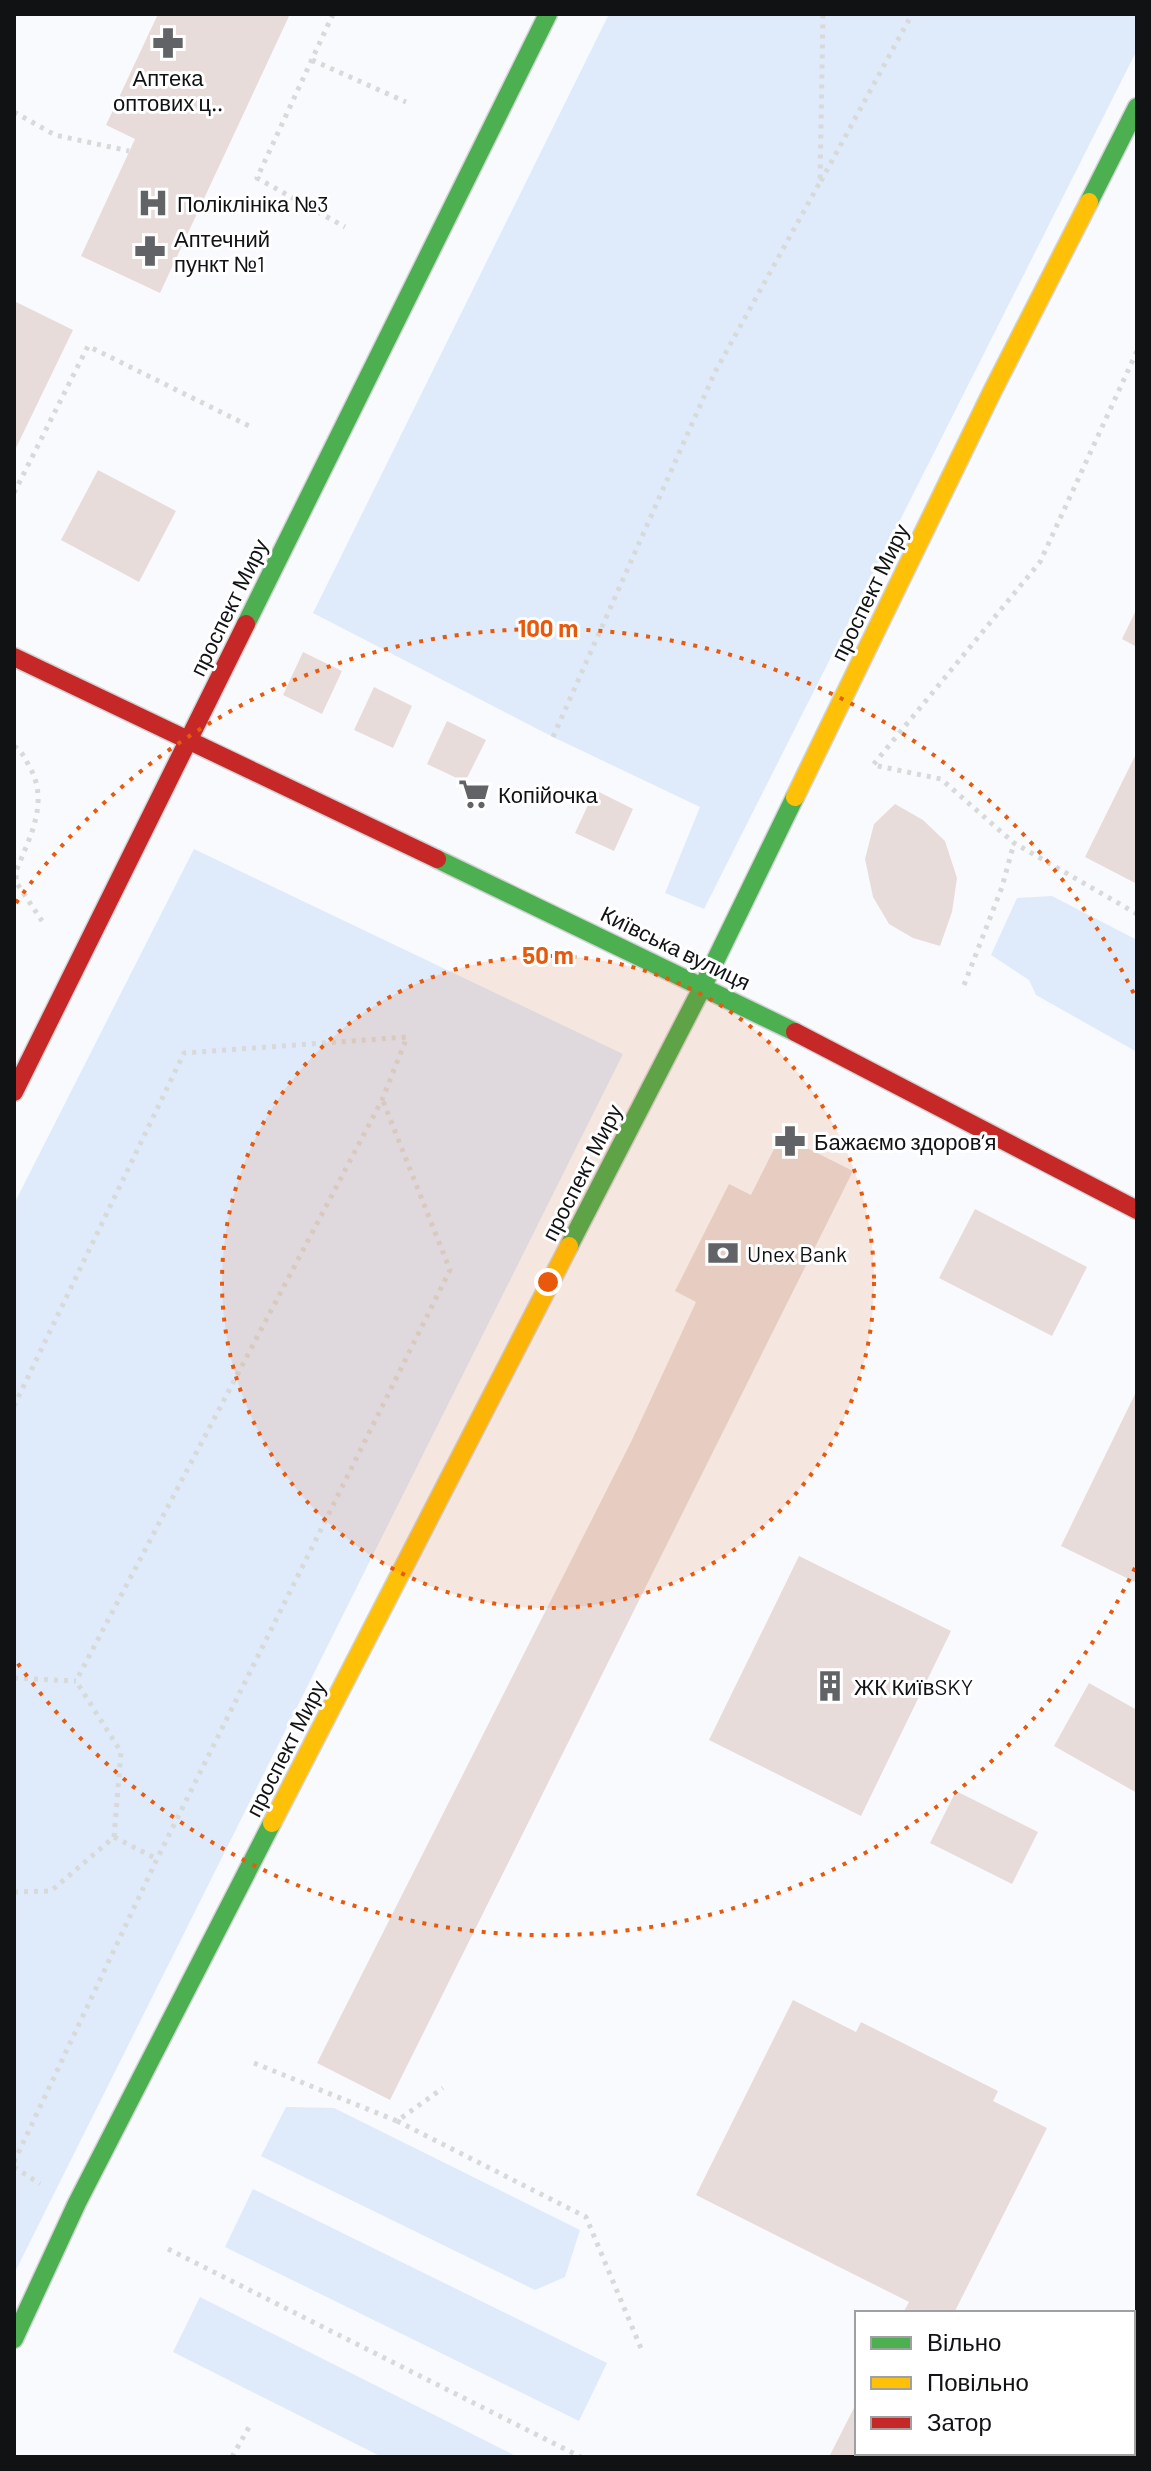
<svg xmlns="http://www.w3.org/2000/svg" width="1151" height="2471" viewBox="0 0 1151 2471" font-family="Barlow,sans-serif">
	<rect width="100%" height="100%" fill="#f8fafd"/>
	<path fill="#dfebfb" d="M609,14H1137V50L704,909L665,893L700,807L553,737L313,613Z
		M194,849L623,1054L14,2274V1204Z
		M1052,896L1137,940V1052L1036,995L1029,980L991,955L1017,898Z
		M286,2107L334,2108L580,2230L565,2277L535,2290L261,2156Z
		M253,2189L607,2363L579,2421L225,2247Z
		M200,2297L518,2457H382L173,2352Z"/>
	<path fill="#e8dcdb" d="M158,14H290L160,293L81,256L135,139L106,125Z
		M14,301L73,330L14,452Z
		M98,470L176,511L139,582L61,540Z
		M1137,608V647L1122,639Z
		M303,652L342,671L322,714L283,695Z
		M374,687L412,706L393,748L354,730Z
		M447,721L486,740L465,782L427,764Z
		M1137,752V884L1085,857Z
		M595,790L633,809L614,851L575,833Z
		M895,804L923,820L945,841L957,878L952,912L940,946L913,938L889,924L873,897L865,859L874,824Z
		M781,1135L853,1171L390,2100L317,2063L631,1442L696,1302L675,1291L729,1184L751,1195Z
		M975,1209L1087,1267L1052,1336L939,1278Z
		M1137,1390V1583L1061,1546Z
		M799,1556L951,1631L861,1816L709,1740Z
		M1089,1683L1137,1710V1793L1054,1746Z
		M956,1791L1038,1832L1012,1884L930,1843Z
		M793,2000L856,2032L861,2022L998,2091L993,2101L1047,2128L954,2313H903L909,2302L696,2195Z
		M857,2402V2453H937L935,2457H829Z"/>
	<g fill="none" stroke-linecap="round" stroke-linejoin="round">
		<defs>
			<path id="fast" d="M1089,202L1137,107
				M246,624L548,14
				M437,859L795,1032
				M569,1246L703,986L795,797
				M14,2339L77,2203L272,1823"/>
			<path id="slow" d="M795,797L992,392L1089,202
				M272,1823L569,1246"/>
			<path id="jam" d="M14,657L437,859
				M795,1032L1137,1210
				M14,1092L246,624"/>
		</defs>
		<use href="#fast" stroke="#d1d3d5" stroke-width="21"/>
		<use href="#slow" stroke="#d1d3d5" stroke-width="21"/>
		<use href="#jam" stroke="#d1d3d5" stroke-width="21"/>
		<path stroke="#d8d9d9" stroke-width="5" stroke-dasharray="4 6" stroke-linecap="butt" d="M333,14L257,178L345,227
			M312,60L406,102
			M14,112L55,135L129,151
			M821,181L912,14
			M1137,351L1040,562L873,765L941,779L1014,843L1137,914
			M14,493L88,346L249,426
			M553,737L715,372L820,182L823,14
			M14,746C22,751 25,758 29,766C50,801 30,837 16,871V882L42,921
			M964,985L1002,887L1014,843
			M14,1406L184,1053L407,1037L382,1100L76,1681
			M14,1678L76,1681
			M114,1837L157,1859
			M14,1892L51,1891L114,1837L121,1752L76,1681
			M254,2063L397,2121L443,2088
			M397,2121L586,2217L643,2353
			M14,2162L157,1859L450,1270L383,1101
			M14,2167L40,2184
			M168,2249L581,2457
			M232,2457L249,2427"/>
		<use href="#fast" stroke="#4caf50" stroke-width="18"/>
		<use href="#slow" stroke="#ffc107" stroke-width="18"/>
		<use href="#jam" stroke="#c62828" stroke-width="18"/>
	</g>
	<circle cx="548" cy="1282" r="326" fill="#e8590c" fill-opacity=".12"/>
	<g fill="none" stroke="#e8590c" stroke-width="4" stroke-dasharray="4 8">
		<circle cx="548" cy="1282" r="326"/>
		<path d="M1135 1568A653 653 0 0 1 16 1661M16 903A653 653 0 0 1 1135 996"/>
	</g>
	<defs>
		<symbol id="pharmacy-bare" viewBox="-9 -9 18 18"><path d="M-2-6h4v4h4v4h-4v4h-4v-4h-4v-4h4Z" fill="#616366" stroke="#fff" stroke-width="2.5" paint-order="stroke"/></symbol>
		<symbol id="hospital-bare" viewBox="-9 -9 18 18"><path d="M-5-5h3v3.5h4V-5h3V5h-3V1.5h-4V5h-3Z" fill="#616366" stroke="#fff" stroke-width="2.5" paint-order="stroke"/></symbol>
		<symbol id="supermarket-bare" viewBox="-9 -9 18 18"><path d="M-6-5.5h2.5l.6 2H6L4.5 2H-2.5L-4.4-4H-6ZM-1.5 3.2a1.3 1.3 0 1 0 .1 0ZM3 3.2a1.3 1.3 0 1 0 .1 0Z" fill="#616366" stroke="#fff" stroke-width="2.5" paint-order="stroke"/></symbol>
		<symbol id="bank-bare" viewBox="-9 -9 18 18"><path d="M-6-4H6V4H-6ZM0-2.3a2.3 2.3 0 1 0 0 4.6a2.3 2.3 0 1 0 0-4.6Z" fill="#616366" stroke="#fff" stroke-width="2.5" paint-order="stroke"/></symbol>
		<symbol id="building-bare" viewBox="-9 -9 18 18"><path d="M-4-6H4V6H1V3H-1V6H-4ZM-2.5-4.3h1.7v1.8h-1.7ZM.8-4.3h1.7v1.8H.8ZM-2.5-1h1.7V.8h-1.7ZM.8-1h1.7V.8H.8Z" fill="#616366" stroke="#fff" stroke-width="2.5" paint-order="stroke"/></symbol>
	</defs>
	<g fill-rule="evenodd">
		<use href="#pharmacy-bare" x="146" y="21" width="44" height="44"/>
		<use href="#hospital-bare" x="131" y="181" width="44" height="44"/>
		<use href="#pharmacy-bare" x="128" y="229" width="44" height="44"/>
		<use href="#supermarket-bare" x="452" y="772" width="44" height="44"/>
		<use href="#pharmacy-bare" x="768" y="1119" width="44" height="44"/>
		<use href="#bank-bare" x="701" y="1231" width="44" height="44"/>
		<use href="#building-bare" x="808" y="1664" width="44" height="44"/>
	</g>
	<g text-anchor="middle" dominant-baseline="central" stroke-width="6" stroke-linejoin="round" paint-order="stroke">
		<g font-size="22" fill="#101214" stroke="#fff" text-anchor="start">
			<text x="168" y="77" text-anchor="middle">Аптека<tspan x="168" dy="25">оптових ц‥</tspan></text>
			<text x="177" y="203">Поліклініка №3</text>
			<text x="174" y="238">Аптечний<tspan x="174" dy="25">пункт №1</tspan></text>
			<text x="498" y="794">Копійочка</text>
			<text x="814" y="1141">Бажаємо здоровʼя</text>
			<text x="747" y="1253">Unex Bank</text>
			<text x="854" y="1686">ЖК КиївSKY</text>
		</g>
		<g font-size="22" fill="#101214" stroke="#fff">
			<text transform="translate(869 592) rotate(-64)">проспект Миру</text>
			<text transform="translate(228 607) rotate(-64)">проспект Миру</text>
			<text transform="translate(676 947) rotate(26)">Київська вулиця</text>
			<text transform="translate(581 1172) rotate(-63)">проспект Миру</text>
			<text transform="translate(285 1748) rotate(-63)">проспект Миру</text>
		</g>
	</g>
	<circle cx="548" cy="1282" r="12" fill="#e8590c" stroke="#fff" stroke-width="4"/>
	<g font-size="24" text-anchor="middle" font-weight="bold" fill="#e8590c" stroke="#fff" stroke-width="6" stroke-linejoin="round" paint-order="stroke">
		<text x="548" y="637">100 m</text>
		<text x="548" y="964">50 m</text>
	</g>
	<rect width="1151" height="2471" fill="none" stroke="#101214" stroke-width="32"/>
	<rect x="855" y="2311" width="280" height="144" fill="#ffffff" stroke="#9fa0a1" stroke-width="2"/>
	<rect x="871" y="2337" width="40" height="12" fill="#4caf50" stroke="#9fa0a1" stroke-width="2"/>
	<text x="927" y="2351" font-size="24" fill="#101214">Вільно</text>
	<rect x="871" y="2377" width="40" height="12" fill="#ffc107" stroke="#9fa0a1" stroke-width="2"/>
	<text x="927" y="2391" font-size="24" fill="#101214">Повільно</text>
	<rect x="871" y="2417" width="40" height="12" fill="#c62828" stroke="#9fa0a1" stroke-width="2"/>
	<text x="927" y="2431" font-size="24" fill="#101214">Затор</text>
</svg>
